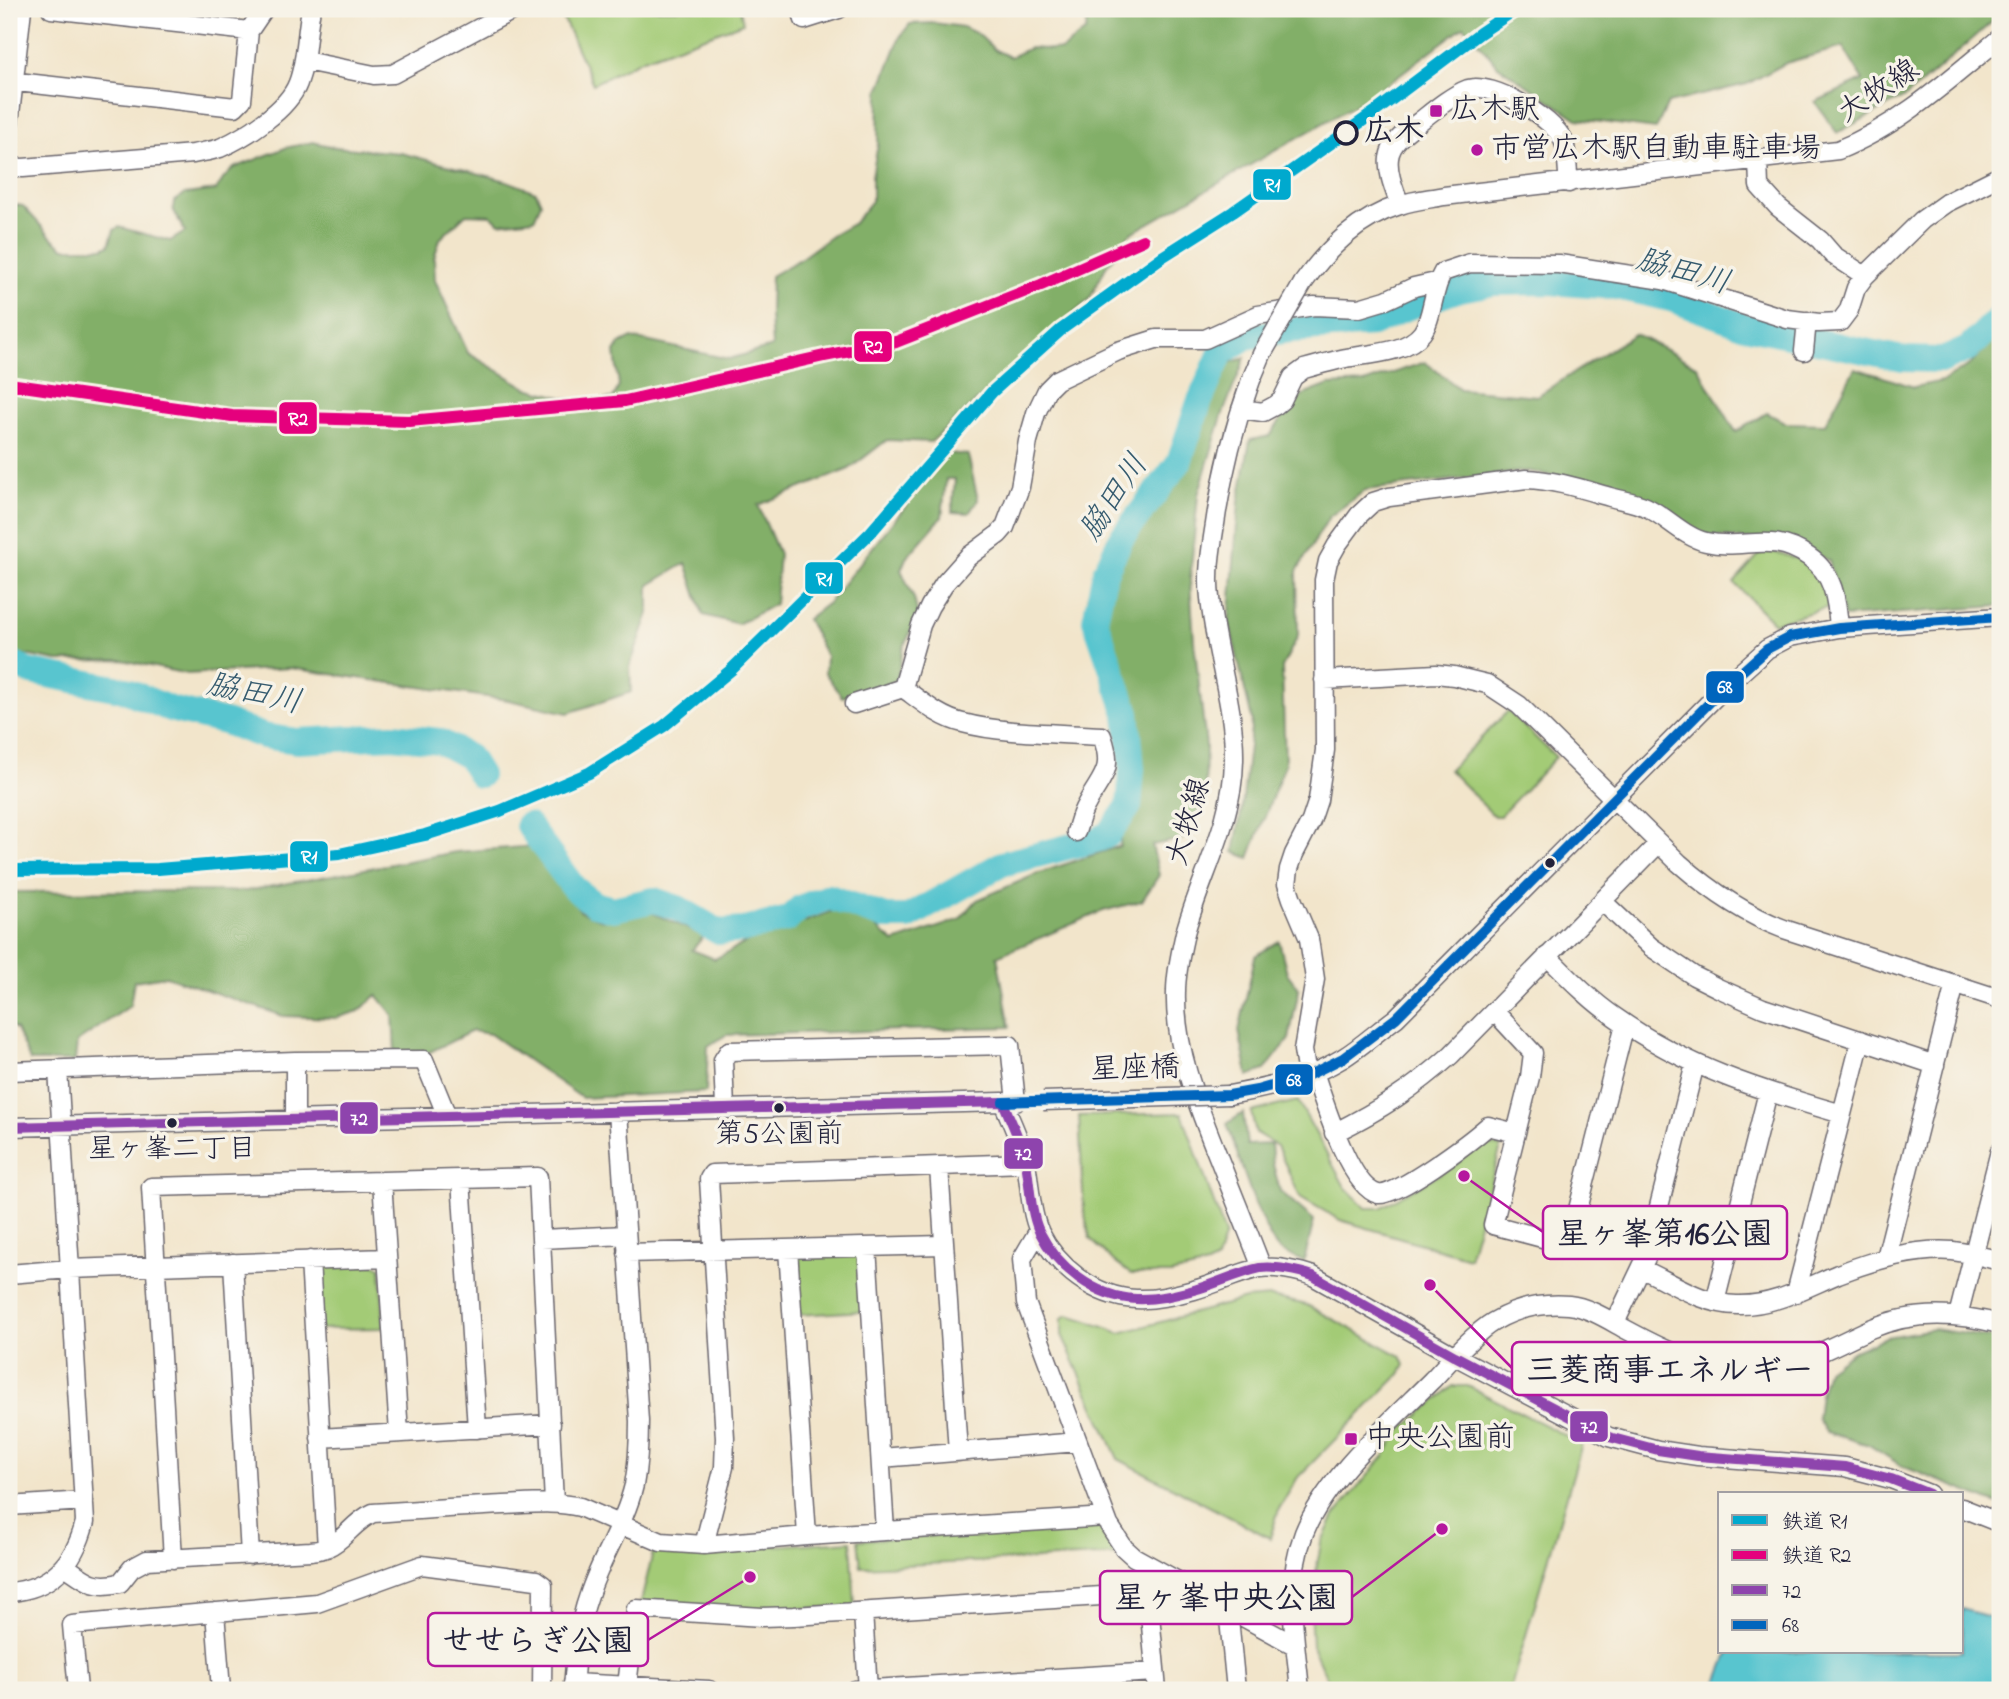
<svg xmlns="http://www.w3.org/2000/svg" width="2009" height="1699" viewBox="0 0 2009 1699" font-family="'Indie Flower','Klee One',sans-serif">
	<rect width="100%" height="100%" fill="#f7f3e8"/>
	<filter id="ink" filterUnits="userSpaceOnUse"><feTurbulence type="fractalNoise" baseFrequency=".0143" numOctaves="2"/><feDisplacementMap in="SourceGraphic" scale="14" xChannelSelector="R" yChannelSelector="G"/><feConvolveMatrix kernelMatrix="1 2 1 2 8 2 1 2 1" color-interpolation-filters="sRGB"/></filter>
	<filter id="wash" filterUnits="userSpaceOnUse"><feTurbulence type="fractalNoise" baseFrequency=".00686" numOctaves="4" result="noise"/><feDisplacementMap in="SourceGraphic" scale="28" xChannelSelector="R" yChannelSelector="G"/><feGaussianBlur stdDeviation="1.57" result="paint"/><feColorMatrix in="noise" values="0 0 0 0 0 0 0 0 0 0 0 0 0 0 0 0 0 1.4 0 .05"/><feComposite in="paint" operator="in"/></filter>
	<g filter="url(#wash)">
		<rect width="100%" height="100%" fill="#f2e5cb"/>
		<path fill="#a3cb76" stroke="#627658" stroke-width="2" d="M559,9H740L743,23L641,60L593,84Z
			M1762,551C1801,554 1822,567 1829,607L1774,623L1734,583Z
			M1508,711L1556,757L1500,816H1494L1449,770Z
			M1298,1101L1345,1187L1366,1208H1380L1455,1165L1479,1142L1501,1147L1469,1258L1340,1220L1300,1197L1277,1146L1256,1133L1251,1112Z
			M1182,1113L1225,1234L1217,1260L1207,1265L1171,1274H1131L1117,1264L1090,1239L1084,1211L1079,1116Z
			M799,1254H856L861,1258L865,1311L798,1315L796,1260Z
			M374,1264L381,1268L384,1328L320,1329L316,1272L320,1266Z
			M1271,1297L1307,1305L1401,1356L1405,1365L1400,1374L1298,1477L1279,1509L1270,1538L1118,1459L1062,1335V1318L1068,1315L1082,1319L1120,1333L1246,1299Z
			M1453,1386H1468L1582,1444L1510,1690H1332L1312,1646L1310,1604L1321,1543L1334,1516L1385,1455L1398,1433Z
			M1097,1526L1106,1531L1121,1555L861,1567L858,1540Z
			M851,1541L855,1606L768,1610L641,1602L654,1548L674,1552Z"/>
		<path fill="#82af67" stroke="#526851" stroke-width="2" d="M1088,9H2000V15L1907,96L1837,133L1815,102L1863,80L1843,47L1786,63L1747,84L1668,103L1656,129L1577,119L1498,66L1464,26L1374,94L1130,234L1107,265L1089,300L931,442L887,440L849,469L758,505L779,554L775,604L738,624L703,615L686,563L649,585V613L630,666L631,692L568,713L508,700L290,668L187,674L122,660L58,661L9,652V204L23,206L52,238L64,248H103L109,245L114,230L119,227L170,241L185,232L173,209L174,201L185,194L216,190L224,178L234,168L285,148L313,142L334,147L401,153L507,181L536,192L541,203L534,219L499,223L491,215L466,214L440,239L434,258L435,280L468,353L527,388L583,403L613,398L619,386L615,352L620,344L632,338L729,359L772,347L770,314L771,276L800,259L833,235L854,223L872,201V176L878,144L879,91L900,37L910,24L934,23L963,27L978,34L995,50L1010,57L1030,48L1061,50L1086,31Z
			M2000,333V606L1844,617L1829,561L1798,544L1700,535L1620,489L1528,471L1366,490L1329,517L1297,571L1298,636L1282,667L1285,764L1249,858L1234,852L1242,807L1252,720L1229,622L1239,501L1250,440L1270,436L1295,398L1329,385L1364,383L1425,362L1460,389L1537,396L1635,334L1697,366L1736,432L1767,413L1786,423L1825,424L1855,368L1914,387L1943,381L1971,364Z
			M1245,358L1222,416L1198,495L1190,580L1194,641L1206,745L1205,800L1183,839L1152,845L1159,875L1142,901L1103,911L997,956L1010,1027L726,1035L708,1046L706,1092L582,1098L490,1034L472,1031L430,1052H395L393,1015L377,995L359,1011L336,1018L283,1016L166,976L134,981L130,1006L77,1042L75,1061H30L16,1029L9,1025V892L246,891L456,852L535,846L581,912L602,920L644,909L704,936L692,950L715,959L764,933L783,930L835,910L870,922L894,942L959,920L977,900L1039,873L1120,846L1128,726L1096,656L1087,598L1108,538L1163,492L1210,368Z
			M948,453L968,455L978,500L969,513L952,512L955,479H946L942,517L906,558L901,570L914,598L918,615L903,649L897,680L863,694L842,697L825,673L826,656L807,619L828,603Z
			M1279,941L1287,973L1299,989L1289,1039L1265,1070L1248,1076L1239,1031L1255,956Z
			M1243,1113L1247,1145L1271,1144L1273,1164L1280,1191L1314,1220L1304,1262C1297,1258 1287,1255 1280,1250C1263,1238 1236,1148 1227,1124Z
			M1933,1329L2000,1339V1505L1902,1466L1869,1445L1826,1432L1817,1418L1820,1394L1827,1370L1854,1351L1886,1337Z"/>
		<path fill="#58c5cf" stroke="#3d7485" stroke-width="2" d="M1962,1609L2000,1620V1690H1714L1729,1652H1962Z"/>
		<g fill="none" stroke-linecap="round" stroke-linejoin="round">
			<path stroke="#58c5cf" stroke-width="26" d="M9,661L27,671L125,690L170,709L225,722L263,736L297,741L393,736L439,741L469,757L480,775
				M528,825L574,888L594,904L613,909L654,900L678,908L719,932L744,930L788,919L800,908L829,897L885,917H908L1002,864L1099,839L1109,834L1129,806L1132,769L1127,713L1095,620L1105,572L1122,537L1179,462L1199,403L1221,353L1246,337L1291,330L1373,324L1406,308L1460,289L1494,283L1550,282L1617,287L1671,299L1745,326L1903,359L1943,360L1968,349L2000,317"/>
		</g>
	</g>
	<g filter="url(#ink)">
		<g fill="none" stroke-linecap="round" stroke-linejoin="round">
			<defs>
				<path id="minor" d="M51,9L249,31
					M801,9L804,20L839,9
					M305,61L374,75L393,74L515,9
					M9,81L235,107L242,100L249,31L264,9
					M9,123L22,9
					M1758,160L1759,186L1778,207L1820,240L1833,255L1865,276
					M9,167L23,168L193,154C202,152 211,151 220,148C245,137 288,110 298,83C307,59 306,34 311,9
					M1400,205C1395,191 1387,173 1389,158C1391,142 1407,131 1419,122C1433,111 1452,95 1468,89C1492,81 1553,118 1563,140C1568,150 1567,172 1569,183
					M1303,283C1328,248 1358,218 1400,205C1414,200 1429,199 1444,196L1838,150C1899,126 1950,79 2000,38
					M1804,351L1807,321
					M1251,380C1234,427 1222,475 1215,524C1211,549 1207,573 1210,598C1215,653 1235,705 1234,760C1233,822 1201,875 1185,933C1181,951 1176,972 1176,991C1174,1049 1198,1106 1219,1159C1233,1195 1248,1231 1262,1268
					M1241,409L1263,412L1276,405L1282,400L1293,377L1304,369C1318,365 1332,361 1346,358C1369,354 1407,353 1422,333C1433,318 1432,290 1443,272L1470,263L1559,264L1663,280L1787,319L1819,323L1840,322L1849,310L1856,288L1865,276L1922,220L1946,203L2000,176
					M1324,680L1436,674L1454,676L1487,684L1519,705L1679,863C1711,891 1744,914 1784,929L2000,999
					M903,688C921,701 940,718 963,723C1004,734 1059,733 1102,736C1115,772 1101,776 1086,805C1081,813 1079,823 1076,832
					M854,704L903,688L921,625L930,606L944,584L968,557L999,534L1005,527L1020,487L1028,441L1036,413L1047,390L1057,380L1118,351L1156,339H1205L1258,315L1314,306L1359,308L1386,300L1414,287L1436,282
					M1602,901L1651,947L1694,976L1718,988L1763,1008L1935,1065
					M1547,956C1569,978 1590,1000 1615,1017C1687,1068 1759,1090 1842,1114
					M1494,1011L1533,1053L1530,1077L1493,1225L1569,1245L1625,1024
					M295,1061V1119
					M9,1071L295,1061L424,1060L447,1116
					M1314,1072C1323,1099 1349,1187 1378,1194C1396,1198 1472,1140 1488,1126L1516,1133
					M1307,1076L1303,1050L1315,979L1309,939L1292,899L1287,884L1289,869L1294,854L1311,821L1318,800L1325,750L1324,580L1328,561L1337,545L1359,515L1373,502L1389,497L1526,479C1555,480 1582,489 1610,497C1621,500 1635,502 1646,507C1666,516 1684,537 1706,542C1744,551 1771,530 1809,557C1834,574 1837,600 1839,628
					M1229,1095C1268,1088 1309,1079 1343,1058C1361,1047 1378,1031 1396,1018L1727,685L1767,649L1790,637L1839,628L2000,617
					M725,1108L723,1060L729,1051L1010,1045L1016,1102
					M9,1127L1003,1102C1011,1122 1021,1141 1026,1163C1030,1184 1030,1211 1039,1231C1057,1267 1094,1297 1136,1299C1155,1300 1175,1295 1194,1290C1216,1284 1237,1273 1260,1268C1274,1266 1299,1271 1313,1276L1455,1356L1609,1437L1658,1450L1698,1456L1845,1467L1891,1479L1929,1494
					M1334,1133C1380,1110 1413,1089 1451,1055L1659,843
					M939,1167L958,1452
					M461,1179L477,1429
					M382,1181L399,1433
					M1039,1230L1022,1259L1026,1303L1109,1525L1124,1548L1134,1557L1294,1645
					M541,1239L626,1235
					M867,1247L885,1531
					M788,1249L807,1536
					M627,1253L943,1245
					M1886,1258L1955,984
					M310,1260L327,1548
					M233,1263L250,1555
					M1642,1269C1671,1282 1704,1305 1737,1305C1774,1306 1805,1288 1838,1274C1874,1260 1914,1248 1953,1251C1969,1253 1985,1257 2000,1261
					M9,1274L69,1269L387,1258
					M1796,1293L1861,1040
					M1715,1302L1768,1092
					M1958,1316L2000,1151
					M1615,1323L1646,1258L1695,1064
					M320,1438L551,1424
					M881,1458L1078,1442
					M9,1506L84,1501
					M1962,1508L2000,1523
					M704,1545L724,1467L725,1438L709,1179L712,1174L1026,1163
					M173,1559L151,1187L538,1177L554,1503
					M65,1566C87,1581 93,1589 120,1583L132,1568L147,1560L311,1551C317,1550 323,1550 328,1547C345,1540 354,1521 373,1513C417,1510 460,1507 504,1505C530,1504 556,1501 580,1507L661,1542L704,1545L807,1536L1106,1517
					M1155,1584L1148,1593L1157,1690
					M9,1592C52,1589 75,1562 85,1522L58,1069
					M1228,1609L1236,1690
					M215,1612L221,1690
					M863,1612L868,1690
					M573,1683L709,1690
					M627,1686L636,1609L762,1617L794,1616L1148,1593
					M78,1690L72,1625L317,1603L422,1565L536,1580L543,1585L542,1690
					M573,1690C575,1658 578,1626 589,1595C601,1558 625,1523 634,1485C638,1464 639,1443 639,1421L618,1111
					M855,1690L1155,1672
					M1300,1690C1295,1636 1284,1586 1304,1533C1326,1478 1389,1423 1432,1380C1448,1363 1474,1333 1493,1322C1516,1308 1542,1303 1569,1305C1589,1307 1610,1321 1627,1330C1666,1351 1706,1371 1751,1370C1795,1369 1832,1346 1870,1329C1911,1311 1958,1313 2000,1324"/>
			</defs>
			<use href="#minor" stroke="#6b666d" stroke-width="21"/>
			<use href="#minor" stroke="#fff" stroke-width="18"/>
			<defs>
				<path id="minor-bridge" d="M1251,380L1262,354L1303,283
					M1043,1101L1229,1095"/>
			</defs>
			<use href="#minor-bridge" stroke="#6b666d" stroke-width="21" stroke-linecap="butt"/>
			<use href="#minor-bridge" stroke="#fff" stroke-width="18"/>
			<defs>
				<path id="bus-1" d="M9,1127L1003,1102C1011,1122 1021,1141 1026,1163C1030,1184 1030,1211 1039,1231C1057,1267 1094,1297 1136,1299C1155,1300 1175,1295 1194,1290C1216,1284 1237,1273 1260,1268C1274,1266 1299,1271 1313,1276L1455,1356L1609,1437L1658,1450L1698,1456L1845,1467L1891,1479L1929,1494"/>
				<path id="bus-2" d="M1003,1102L1229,1095L1257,1090L1307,1076L1343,1058L1396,1018L1727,685L1767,649L1790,637L1839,628L2000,617"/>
			</defs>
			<use href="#bus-1" stroke="#f7f3e8" stroke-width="16"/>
			<use href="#bus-2" stroke="#f7f3e8" stroke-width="16"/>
			<use href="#bus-1" stroke="#8e44ad" stroke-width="10"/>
			<use href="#bus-2" stroke="#0065bd" stroke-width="10"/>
			<defs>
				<path id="rail-1" d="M9,870L158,869L339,854L425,835L500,811L589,773L664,726L731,670L871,532L992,392L1062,329L1162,257L1233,212L1375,112L1480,33L1516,9"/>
				<path id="rail-2" d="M9,384L232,416L409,421L625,401L824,356L896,342L1041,285L1143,240"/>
			</defs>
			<use href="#rail-1" stroke="#f7f3e8" stroke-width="18"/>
			<use href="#rail-2" stroke="#f7f3e8" stroke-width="18"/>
			<use href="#rail-1" stroke="#00a9ce" stroke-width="12"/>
			<use href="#rail-2" stroke="#e5007d" stroke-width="12"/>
		</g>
	</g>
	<g fill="#b5179e" stroke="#f7f3e8" stroke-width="2.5">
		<rect x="1429" y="104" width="14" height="14" rx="3.5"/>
		<circle cx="1477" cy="150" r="7"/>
		<rect x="1344" y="1432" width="14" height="14" rx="3.5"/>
	</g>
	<circle fill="#f7f3e8" stroke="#22223b" stroke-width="3.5" cx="1346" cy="133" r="11"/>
	<g fill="#22223b" stroke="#f7f3e8" stroke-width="2.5">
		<circle cx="1550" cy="863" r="6"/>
		<circle cx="779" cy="1108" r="6"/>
		<circle cx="172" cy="1123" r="6"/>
	</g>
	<g text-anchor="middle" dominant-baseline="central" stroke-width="7" stroke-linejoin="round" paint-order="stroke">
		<g font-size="28" fill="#22223b" stroke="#f7f3e8">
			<text x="779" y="1135">第5公園前</text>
			<text x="172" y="1150">星ヶ峯二丁目</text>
		</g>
		<g font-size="30" fill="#22223b" stroke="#f7f3e8">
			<text transform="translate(1879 92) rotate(-33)">大牧線</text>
			<text transform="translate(1190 822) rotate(-74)">大牧線</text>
			<text transform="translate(1135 1070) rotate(-2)">星座橋</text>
		</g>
		<g font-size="30" fill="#22223b" stroke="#f7f3e8" text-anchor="start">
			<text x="1450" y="111">広木駅</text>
			<text x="1491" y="150">市営広木駅自動車駐車場</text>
			<text x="1365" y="1439">中央公園前</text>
		</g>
		<g font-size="30" font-weight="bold" fill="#22223b" stroke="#f7f3e8" text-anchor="start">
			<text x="1364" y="133">広木</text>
		</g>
		<g font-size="32" font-style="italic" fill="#355b6f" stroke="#f7f3e8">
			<text transform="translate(1683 273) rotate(16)">脇田川</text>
			<text transform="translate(1115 498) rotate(-56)">脇田川</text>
			<text transform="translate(254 695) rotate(12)">脇田川</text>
		</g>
	</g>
	<path fill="none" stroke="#b5179e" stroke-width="2.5" d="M1464 1176L1543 1232M1430 1285L1512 1368M1442 1529L1352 1597M750 1577L648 1640"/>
	<g fill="#b5179e" stroke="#f7f3e8" stroke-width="2.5">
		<circle cx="1464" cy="1176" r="7"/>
		<circle cx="1430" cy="1285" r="7"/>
		<circle cx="1442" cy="1529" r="7"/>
		<circle cx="750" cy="1577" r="7"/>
	</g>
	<g fill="#f7f3e8" stroke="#b5179e" stroke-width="2.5">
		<rect x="1543" y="1206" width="244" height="53" rx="7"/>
		<rect x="1512" y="1342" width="316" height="53" rx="7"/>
		<rect x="1100" y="1571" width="252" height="53" rx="7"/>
		<rect x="428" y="1613" width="220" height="53" rx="7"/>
	</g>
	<g font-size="32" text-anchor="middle" font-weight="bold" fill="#22223b">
		<text x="1665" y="1244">星ヶ峯第16公園</text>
		<text x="1670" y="1380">三菱商事エネルギー</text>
		<text x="1226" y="1608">星ヶ峯中央公園</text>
		<text x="538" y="1651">せせらぎ公園</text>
	</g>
	<g stroke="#f7f3e8" stroke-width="2.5">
		<rect x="1252" y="168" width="40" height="33" rx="7" fill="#00a9ce"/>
		<rect x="853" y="330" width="40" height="33" rx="7" fill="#e5007d"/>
		<rect x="278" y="401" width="40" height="34" rx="7" fill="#e5007d"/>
		<rect x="804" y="561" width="40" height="34" rx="7" fill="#00a9ce"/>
		<rect x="1705" y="670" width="40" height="34" rx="7" fill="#0065bd"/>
		<rect x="289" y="840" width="40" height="33" rx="7" fill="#00a9ce"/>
		<rect x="1274" y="1063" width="40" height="33" rx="7" fill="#0065bd"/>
		<rect x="339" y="1101" width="40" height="34" rx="7" fill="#8e44ad"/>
		<rect x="1003" y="1137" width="41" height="33" rx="7" fill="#8e44ad"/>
		<rect x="1569" y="1410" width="40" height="33" rx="7" fill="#8e44ad"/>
	</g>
	<g font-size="19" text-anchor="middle" font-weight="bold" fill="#fff">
		<text x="1272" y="191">R1</text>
		<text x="873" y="353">R2</text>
		<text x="298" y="425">R2</text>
		<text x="824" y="585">R1</text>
		<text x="1725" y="693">68</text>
		<text x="309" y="863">R1</text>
		<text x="1294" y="1086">68</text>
		<text x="359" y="1125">72</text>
		<text x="1023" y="1160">72</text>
		<text x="1589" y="1433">72</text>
	</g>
	<rect width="2009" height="1699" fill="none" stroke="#f7f3e8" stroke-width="35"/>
	<rect x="1718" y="1492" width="245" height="161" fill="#f7f3e8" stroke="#a29fa3" stroke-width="2"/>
	<rect x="1732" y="1515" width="35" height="10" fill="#00a9ce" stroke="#a29fa3" stroke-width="2"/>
	<text x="1782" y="1528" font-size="21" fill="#22223b">鉄道 R1</text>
	<rect x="1732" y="1550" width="35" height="10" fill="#e5007d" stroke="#a29fa3" stroke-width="2"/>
	<text x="1782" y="1562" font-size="21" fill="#22223b">鉄道 R2</text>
	<rect x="1732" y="1585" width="35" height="10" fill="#8e44ad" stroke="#a29fa3" stroke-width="2"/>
	<text x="1782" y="1598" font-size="21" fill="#22223b">72</text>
	<rect x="1732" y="1620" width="35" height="10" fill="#0065bd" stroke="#a29fa3" stroke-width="2"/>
	<text x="1782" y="1632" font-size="21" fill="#22223b">68</text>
</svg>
